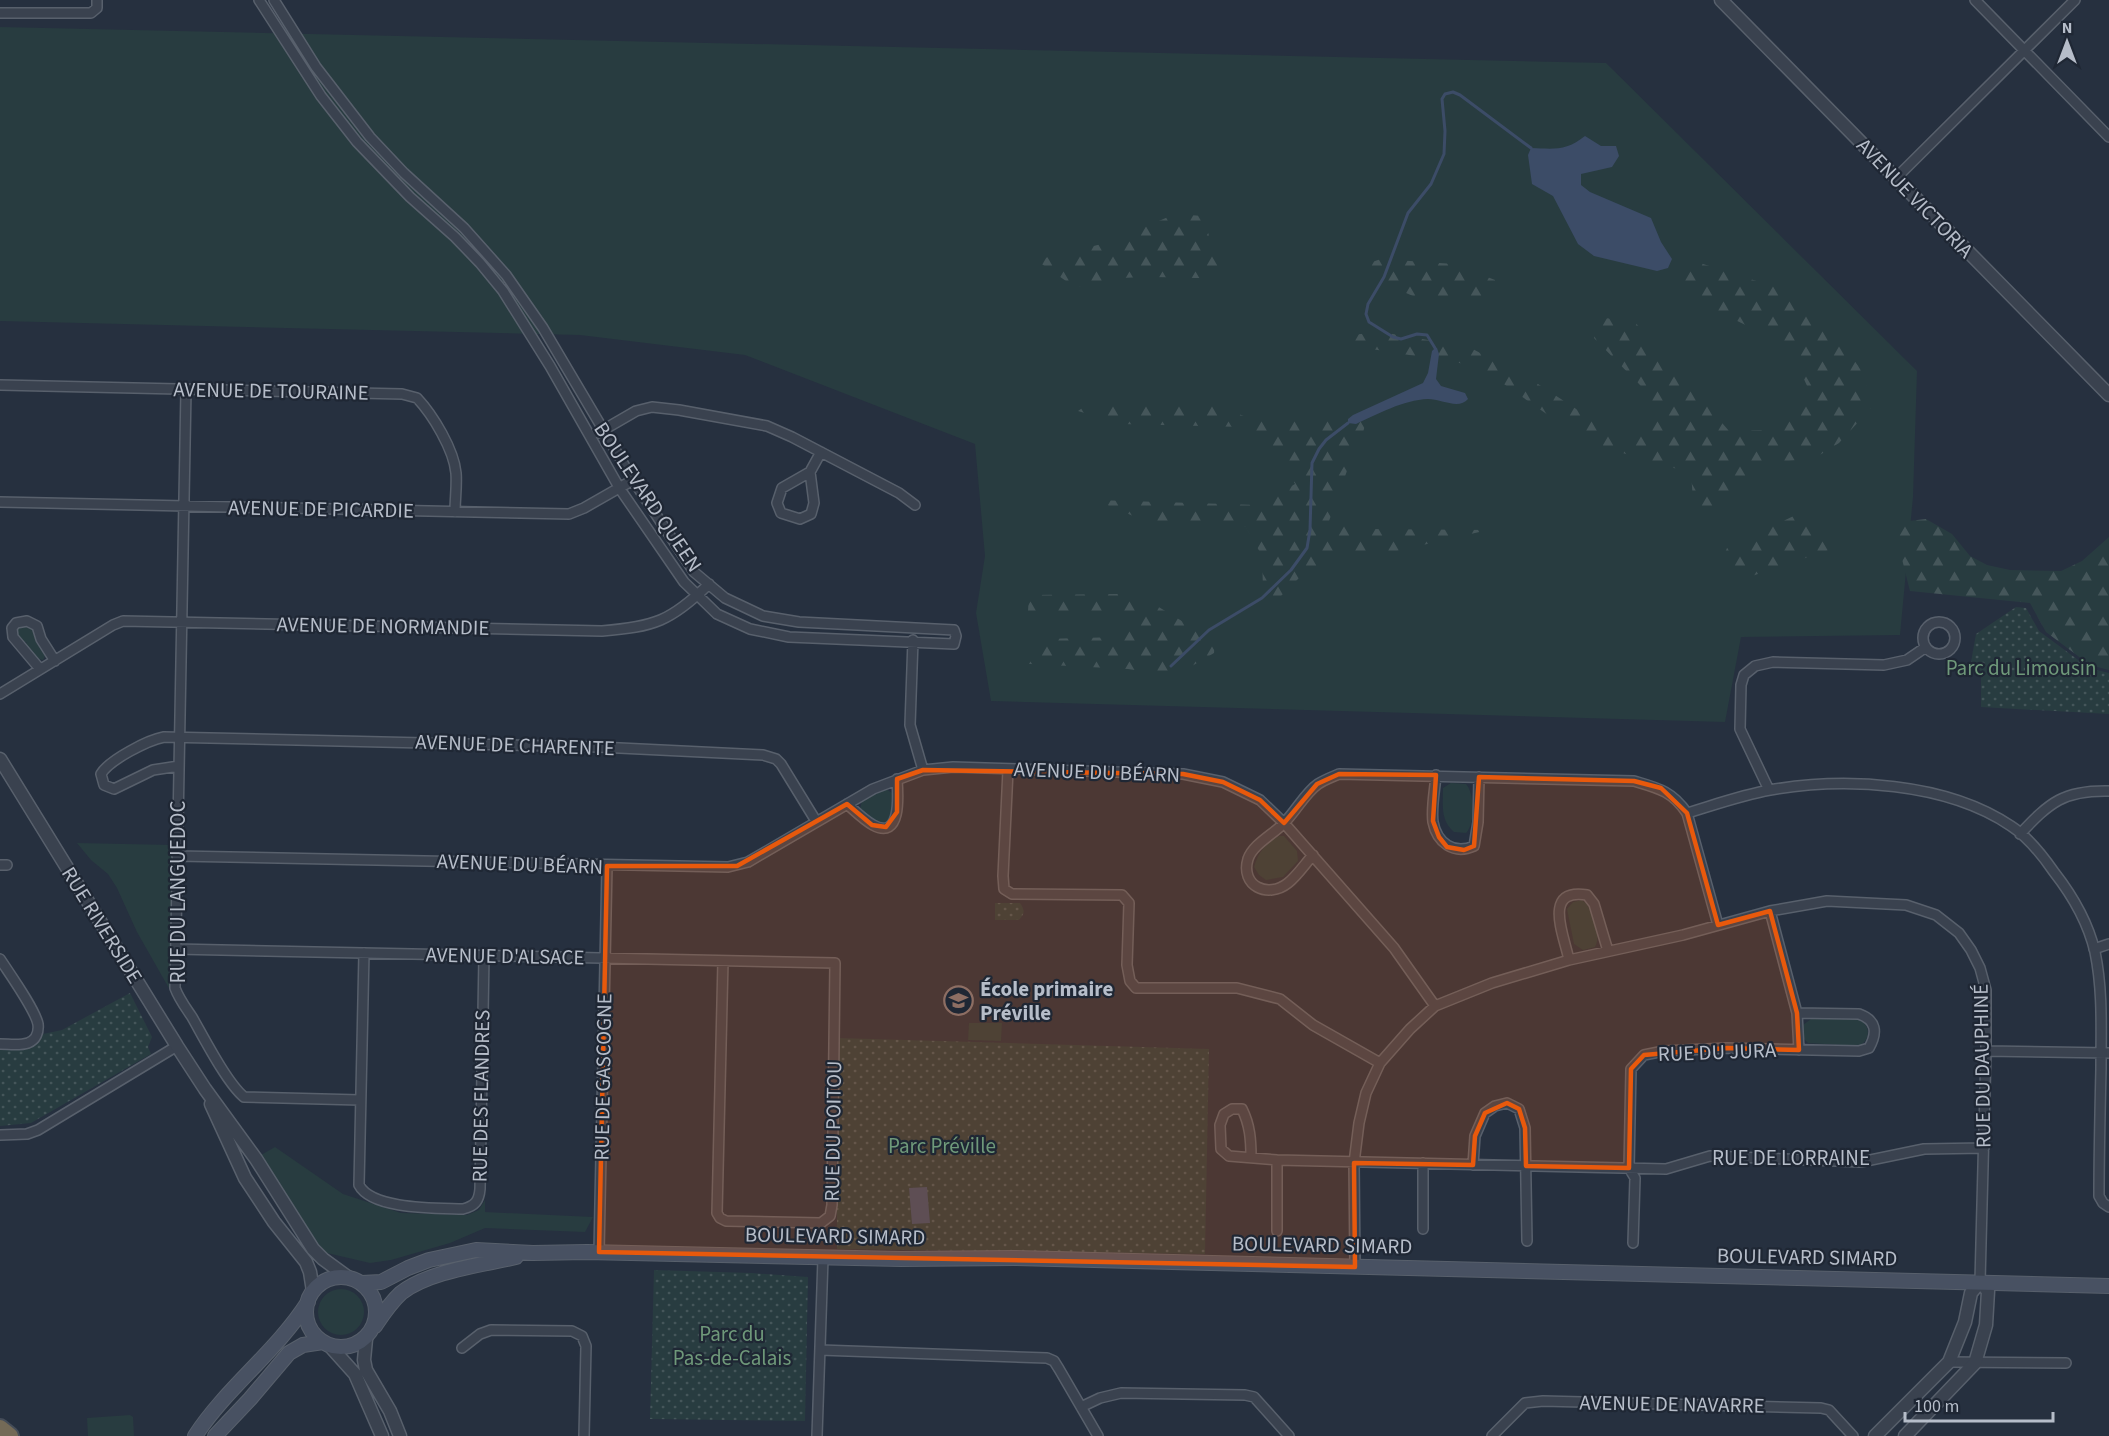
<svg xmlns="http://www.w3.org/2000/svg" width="2109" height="1436" viewBox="0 0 2109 1436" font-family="'Source Sans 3',sans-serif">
	<defs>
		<pattern id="forest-firs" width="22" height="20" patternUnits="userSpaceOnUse" patternTransform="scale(1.5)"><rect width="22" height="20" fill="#283c40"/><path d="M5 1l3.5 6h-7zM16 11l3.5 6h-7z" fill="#45565a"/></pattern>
		<pattern id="park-dots" width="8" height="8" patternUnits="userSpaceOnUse" patternTransform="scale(1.5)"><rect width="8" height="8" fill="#283c40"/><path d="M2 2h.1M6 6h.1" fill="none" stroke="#45565a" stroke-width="1.8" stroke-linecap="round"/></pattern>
	</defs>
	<rect width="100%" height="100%" fill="#26303f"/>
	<path fill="#283c40" d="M0,27L1606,63L1917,371L1913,497L1900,635L1741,637L1725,722L991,701L976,613L985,556L975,444L745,355L580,335L0,321Z
		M22,626L32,629L36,642L45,656L43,660L39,659L25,644L27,642H23L17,634L16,629Z
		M1451,783L1466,784C1475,794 1475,824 1466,833L1454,832C1440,820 1443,805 1443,788Z
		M886,789L892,793L895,810L889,821C876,825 869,817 860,809L862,801Z
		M1279,836H1284L1297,851L1298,861L1283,877L1266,880L1259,875L1254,867C1258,853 1265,843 1279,836Z
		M77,843L173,845L170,990L137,932L117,888L108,874L91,860Z
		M1582,900C1593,907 1602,936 1595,947L1583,950L1574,944L1567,909L1573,902Z
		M1811,1019H1858C1870,1024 1872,1039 1859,1046L1808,1043L1802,1037L1803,1025Z
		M969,1023H1002L1001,1041L968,1040Z
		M275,1147L343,1194L401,1213L467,1215L479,1210L485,1200V1212L593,1217L585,1232L485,1228L450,1243L391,1260L370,1263L327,1253L318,1244L261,1155Z
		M318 1312a23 23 0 1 1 46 0a23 23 0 1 1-46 0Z
		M130,1415L133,1417L134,1436H88L87,1418Z"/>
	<path fill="url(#forest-firs)" d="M1175,214L1203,216L1213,249L1223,261L1219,272L1209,278C1166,278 1117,272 1076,288L1036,260L1110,242Z
		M1381,259L1454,264L1495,280L1496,298L1420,299L1378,281L1366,264Z
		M1700,263L1785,290L1827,327L1865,374L1871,408L1839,443L1815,458L1763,464L1706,521L1694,513L1691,473L1609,449L1548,415L1478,366L1359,347L1351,335L1381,332L1469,347L1538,384L1625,441L1659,415L1640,385L1594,338L1604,318L1634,321L1729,431L1767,430L1808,388L1789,346L1692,299L1674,278Z
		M1091,402L1217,405L1251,419L1366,421L1359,448L1348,468L1329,521L1344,526L1370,529L1488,530L1388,553L1351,552L1307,570L1274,603L1263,589L1262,556L1246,527L1150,523L1095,500L1258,505L1295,484L1277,452L1244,427L1121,424L1078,411Z
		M1802,512L1831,532L1838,547L1752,576L1718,570L1727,548Z
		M1926,519L1952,534L1970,556L1987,565L2010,570L2061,571L2082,561L2109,537V670L2090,665L2046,632L2030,603L1910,591L1898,543L1900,522Z
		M1118,594L1157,606L1215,641L1214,653L1175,676L1128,669L1013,663L1042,639L1120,637L1131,627L1127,613L1028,611L1029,595Z"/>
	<path fill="url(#park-dots)" d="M2016,607L2026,608L2039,631L2089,668L2109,673V714L1981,707V671L1971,662L1976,634Z
		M995,903H1020C1025,911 1025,913 1019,920H995Z
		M130,993L152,1037L148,1047L151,1054L31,1123L0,1126V1047L33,1046L43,1034L62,1030Z
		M837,1038L1209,1049L1205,1254L837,1249Z
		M654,1270L751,1273L808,1277L805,1421L650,1419Z"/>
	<path fill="#3c4c67" d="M1585,136L1601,146H1616L1619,156L1612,167L1581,174V185L1590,192L1651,218L1661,242L1672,259L1668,268L1657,271L1594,256L1578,244L1553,196L1532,184L1528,155L1531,148C1555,149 1566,151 1585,136Z
		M1435,348H1437L1439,354L1436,379L1441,386L1465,393L1468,399C1459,410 1441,399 1428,399C1403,400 1378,414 1356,424L1348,423V419L1353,415L1423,383L1428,373L1432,351Z
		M927,1187L930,1223L912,1224L909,1188Z"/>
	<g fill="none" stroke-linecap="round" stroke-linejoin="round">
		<path stroke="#3c4c67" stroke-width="3" d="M1435,348L1427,335L1417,334L1401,339L1393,337L1369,322L1366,314L1368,304L1384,277L1408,213L1431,184L1444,154L1445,131L1442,99L1445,94L1453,92L1460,95L1531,148
			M1171,666L1209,630L1262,598L1291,570L1307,548L1310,530L1312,463L1319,449L1326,440L1348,423"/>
		<defs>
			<path id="minor" d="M259,0L321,96L357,142L410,197L455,237L480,263L503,291L550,366L620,489L684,582L717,614L750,629L789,637L954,644L956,636L954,630L799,622L763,616L725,598L694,572L633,480L543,328L506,275L464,228L404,173L370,137L316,67L274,0
				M1975,0L2109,137
				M0,13H91L97,8V0
				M1896,178L2075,0
				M0,385L402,394L417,398C433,415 454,450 456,473C457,486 455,499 455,512
				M186,390L175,988C179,999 186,1008 192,1017C204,1038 227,1083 244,1097L360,1100
				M598,433L636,411L652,407L679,410L767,426L792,437L899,493L915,505
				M810,472L814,503L811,514L800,519L781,513L777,503L782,488L810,472L821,452
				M0,502L569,514L584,508L633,480
				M1923 638a16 16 0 1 1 32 0a16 16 0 1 1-32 0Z
				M913,640L910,725L923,770
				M40,669L13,637L12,628L16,623L27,621L37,626L41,639L55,661
				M0,694L113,625L123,621L602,631C654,627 671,621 709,584
				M179,766L153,770L114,789L104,785L101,774C109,760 148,740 164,737L599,747L763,755L776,759L781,764L816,821
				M1008,770L1003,876L1004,889L1012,894L1122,895L1129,903L1127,965L1130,981L1136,988H1237L1280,999L1313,1025L1380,1063
				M1436,775C1435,789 1431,808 1433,822C1437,843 1454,855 1474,846L1478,822L1479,777
				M1769,790L1740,729L1741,685L1744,675L1755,666L1773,662L1884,665L1907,660L1926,647
				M847,804C855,811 864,820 873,825C902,841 898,794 897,779
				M1687,813C1714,805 1742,795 1770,790C1845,777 1946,782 2011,826C2028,837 2043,856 2054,872C2072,895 2088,922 2095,952C2103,991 2101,1029 2101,1069C2100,1111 2099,1154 2099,1196L2103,1203L2109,1207
				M2020,834C2050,802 2064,790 2109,791
				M1313,855C1305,864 1297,876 1288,883C1268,899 1240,886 1248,859C1253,844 1274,834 1284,823C1296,811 1305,793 1318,784C1324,780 1332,777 1339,774L1634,781C1658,788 1672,791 1687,813L1718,925
				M177,856L728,867L748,862L873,789L923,770L953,767L1183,774L1223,782L1260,800L1284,823L1394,948L1435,1006
				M0,865H7
				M1770,911L1797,1013L1799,1050
				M175,949L835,963L832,1205L830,1216L821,1223L726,1221L720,1218L717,1213L723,961
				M2094,949L2109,944
				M364,953L359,1185C372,1210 438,1208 463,1209C475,1206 479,1201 480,1189L484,956
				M0,959C9,973 35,1009 38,1024C39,1032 36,1040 28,1043C19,1046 9,1044 0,1044
				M1569,960C1564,935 1542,888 1587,895L1594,904L1608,951
				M1986,1051L2109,1053
				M0,1135L27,1134L38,1130L177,1046
				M1251,1157C1251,1140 1250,1125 1242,1109H1232L1224,1114L1220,1125L1221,1149L1229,1156L1277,1160L1666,1169L1710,1156L1861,1162L1924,1149L1984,1148
				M1277,1160V1231
				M1473,1165L1475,1136L1485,1113L1495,1106L1507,1103L1519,1109L1525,1128L1527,1241
				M1423,1229V1163
				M1633,1243L1635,1178L1629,1168L1631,1069L1644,1055L1664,1051L1727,1048L1859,1051L1869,1048C1878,1032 1876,1020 1859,1014L1797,1013
				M599,1252L607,866
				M1355,1267L1354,1163L1359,1123L1366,1093L1380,1063L1410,1029L1435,1006L1492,983L1569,960L1683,935L1770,911L1827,901L1906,905L1936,915L1959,933L1971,950L1980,968L1986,990V1051L1980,1282
				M462,1348L480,1334L491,1330L572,1331L582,1336L586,1346L584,1436
				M820,1350L1047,1358L1054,1361L1059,1369L1098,1436
				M1949,1362L2066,1363
				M1081,1407L1100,1398L1121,1393L1245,1395L1254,1397L1289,1436
				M817,1436L823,1258
				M1492,1436L1525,1403L1543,1401L1821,1408L1829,1410L1853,1436"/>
			<path id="tertiary" d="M1721,0L2109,395
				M0,759L177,1046L205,1089L256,1159L313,1249L323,1259L349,1278
				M211,1104L245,1178L274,1222L306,1262L310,1272L313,1291
				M366,1339L364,1360L366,1370L390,1411L400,1436
				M329,1345L355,1374L382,1436
				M1875,1436L1949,1362L1965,1322L1971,1293L1980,1282L1988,1291L1986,1325L1975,1363L1905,1436"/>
			<path id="secondary" d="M306 1312a35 35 0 1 1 70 0a35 35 0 1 1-70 0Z
				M362,1283L381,1282L408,1268L429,1260L476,1250L533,1253L587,1252L901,1259L1014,1258L2109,1286
				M375,1326C383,1314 390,1303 401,1293C429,1271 482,1265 516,1257
				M195,1436C227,1387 276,1352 308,1302
				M215,1436L250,1399L289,1353L303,1345L323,1342"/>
			<path id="motorway" d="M0,1428L10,1436"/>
		</defs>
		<use href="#minor" stroke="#58606c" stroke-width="12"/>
		<use href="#tertiary" stroke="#58606c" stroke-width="15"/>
		<use href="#secondary" stroke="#58606c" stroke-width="16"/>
		<use href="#motorway" stroke="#454d59" stroke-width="20"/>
		<use href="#minor" stroke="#3a424f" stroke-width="9"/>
		<use href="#tertiary" stroke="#3a424f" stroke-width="12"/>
		<use href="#secondary" stroke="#485162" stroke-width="14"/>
		<use href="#motorway" stroke="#746a57" stroke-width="16"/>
	</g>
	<path fill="#e8590c" fill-opacity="0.2" stroke="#e8590c" stroke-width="4.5" stroke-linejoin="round" d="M923,770L1183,774L1223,782L1260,800L1284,823L1317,784L1339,774L1436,775L1433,821L1439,837L1447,847L1464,850L1474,846L1479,777L1634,781L1661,788L1687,813L1718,925L1770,911L1797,1013L1799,1050L1727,1048L1644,1055L1631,1069L1629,1168L1526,1166L1525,1128L1519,1109L1507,1103L1485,1113L1475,1136L1473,1165L1354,1163L1355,1267L599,1252L607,866H737L847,804L872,825L886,827L897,812V779Z"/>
	<defs>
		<symbol id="school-ring" viewBox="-11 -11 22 22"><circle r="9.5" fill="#1f2734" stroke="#8d6e63" stroke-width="1.5"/><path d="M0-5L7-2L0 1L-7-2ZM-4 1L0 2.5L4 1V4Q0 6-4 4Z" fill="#8d6e63"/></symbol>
	</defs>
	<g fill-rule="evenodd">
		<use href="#school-ring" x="942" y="984" width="33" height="33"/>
	</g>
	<g text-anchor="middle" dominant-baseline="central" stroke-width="4.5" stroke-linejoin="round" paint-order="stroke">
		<g font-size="21" fill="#b6bdc9" stroke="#1f2734">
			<text transform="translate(1915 198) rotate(46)">AVENUE VICTORIA</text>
			<text transform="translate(271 391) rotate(1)">AVENUE DE TOURAINE</text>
			<text transform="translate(648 497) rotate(56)">BOULEVARD QUEEN</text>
			<text transform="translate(321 509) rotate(1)">AVENUE DE PICARDIE</text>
			<text transform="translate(383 626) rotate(1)">AVENUE DE NORMANDIE</text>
			<text transform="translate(515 745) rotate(2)">AVENUE DE CHARENTE</text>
			<text transform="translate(1097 772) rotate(2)">AVENUE DU BÉARN</text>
			<text transform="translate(520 864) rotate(2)">AVENUE DU BÉARN</text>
			<text transform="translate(178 892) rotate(-90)">RUE DU LANGUEDOC</text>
			<text transform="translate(102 925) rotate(58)">RUE RIVERSIDE</text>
			<text transform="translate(505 956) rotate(1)">AVENUE D'ALSACE</text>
			<text transform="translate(1717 1052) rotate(-2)">RUE DU JURA</text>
			<text transform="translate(1982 1066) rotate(-91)">RUE DU DAUPHINÉ</text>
			<text transform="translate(603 1077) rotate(-89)">RUE DE GASCOGNE</text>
			<text transform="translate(481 1096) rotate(-89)">RUE DES FLANDRES</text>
			<text transform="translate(833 1131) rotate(-89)">RUE DU POITOU</text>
			<text x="1791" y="1158">RUE DE LORRAINE</text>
			<text transform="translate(835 1236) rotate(1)">BOULEVARD SIMARD</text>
			<text transform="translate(1322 1245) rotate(1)">BOULEVARD SIMARD</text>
			<text transform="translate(1807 1257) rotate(1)">BOULEVARD SIMARD</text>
			<text transform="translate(1672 1404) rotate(1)">AVENUE DE NAVARRE</text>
		</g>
		<g font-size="21" fill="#6f997a" stroke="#1f2734">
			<text x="2021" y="668">Parc du Limousin</text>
			<text x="942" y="1146">Parc Préville</text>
			<text x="732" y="1334">Parc du<tspan x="732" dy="24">Pas-de-Calais</tspan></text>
		</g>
		<g font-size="21" font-weight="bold" fill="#b6bdc9" stroke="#1f2734" text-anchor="start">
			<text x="980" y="989">École primaire<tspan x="980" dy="24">Préville</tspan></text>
		</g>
	</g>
	<g transform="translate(2067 42)" stroke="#1f2734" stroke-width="4.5" paint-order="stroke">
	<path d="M0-4.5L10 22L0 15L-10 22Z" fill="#b6bdc9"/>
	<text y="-9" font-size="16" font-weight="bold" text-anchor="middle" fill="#b6bdc9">N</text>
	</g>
	<path d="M1905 1412v9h148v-9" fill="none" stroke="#b6bdc9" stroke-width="3"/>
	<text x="1914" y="1412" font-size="18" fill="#b6bdc9" stroke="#1f2734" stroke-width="4.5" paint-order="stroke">100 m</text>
</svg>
